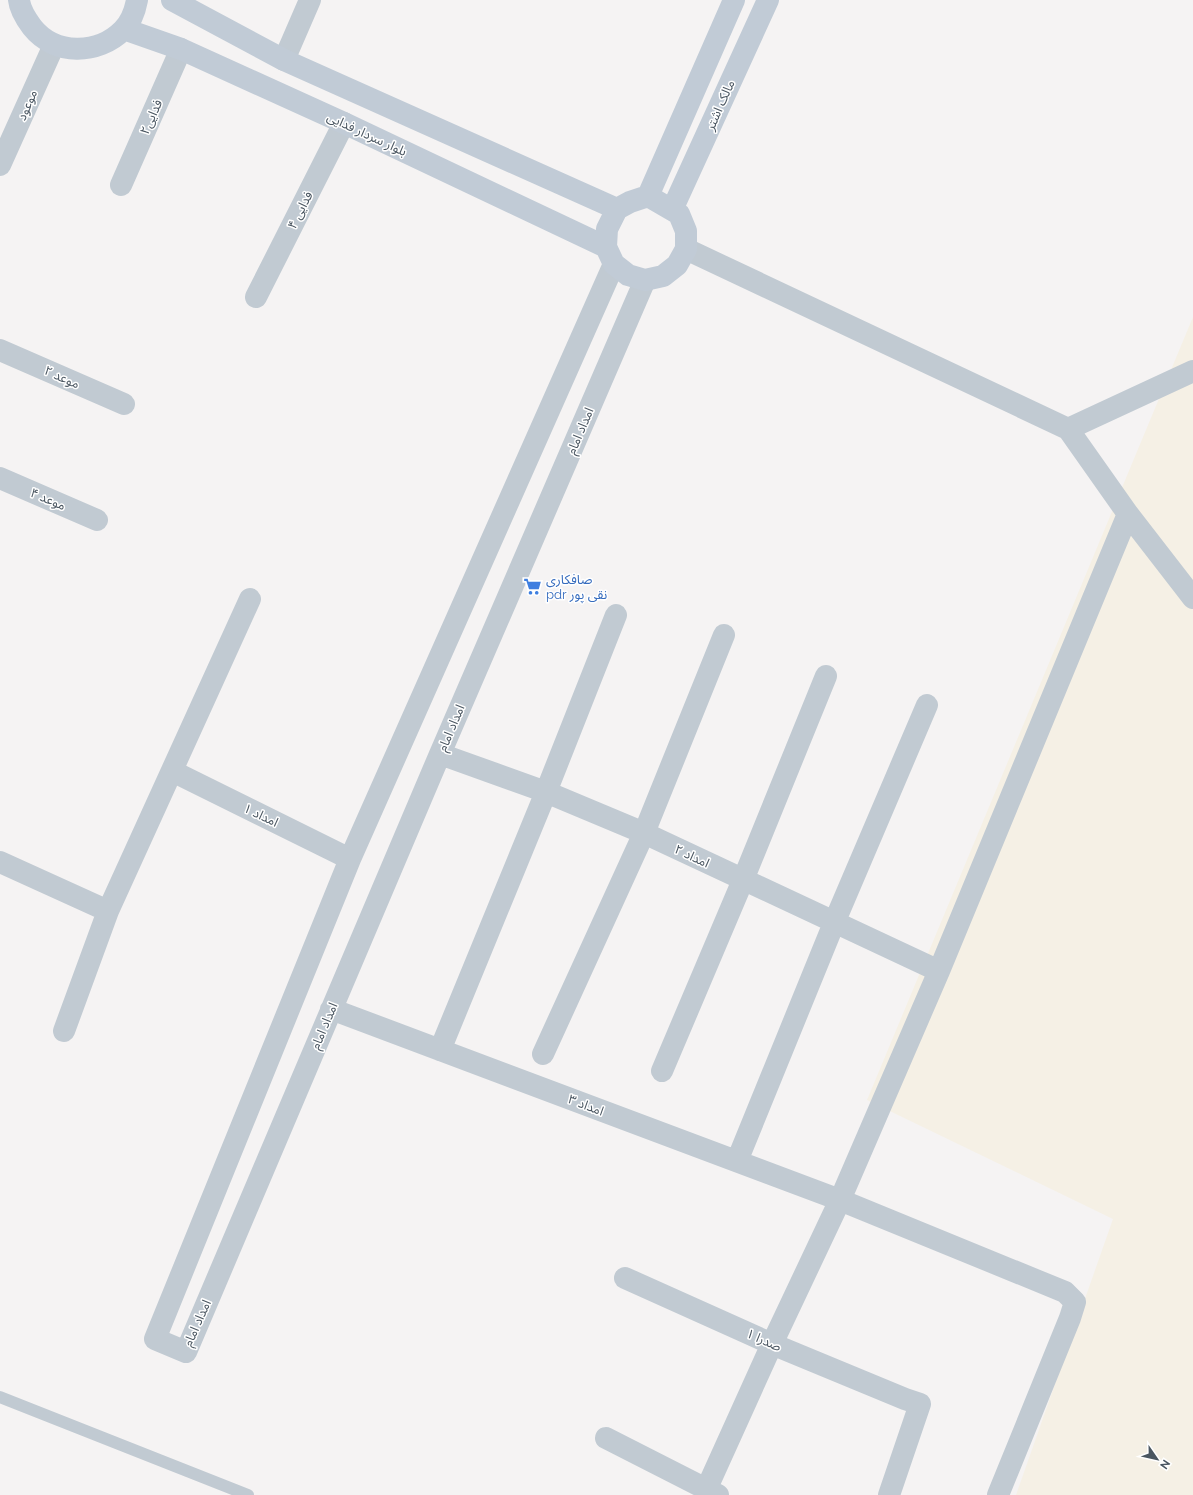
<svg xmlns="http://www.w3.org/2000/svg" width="1193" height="1495" viewBox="0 0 1193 1495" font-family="Raleway,'Noto Sans Arabic',sans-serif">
	<rect width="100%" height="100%" fill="#f5f3f3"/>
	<path fill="#f5f0e5" d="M1193,317V1495H1016L1113,1219L867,1100Z"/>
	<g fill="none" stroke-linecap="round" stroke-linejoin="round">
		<path stroke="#c1cad2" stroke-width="12" d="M0,1397L248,1495"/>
		<path stroke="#c1cad2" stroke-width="22" d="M284,60L310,0
			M0,165L54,45
			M121,185L181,49
			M686,249L1068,429L1128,514L939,971L840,1200L772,1344L706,1490
			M614,264L350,859L155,1339L186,1352L440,754L645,280
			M256,297L344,123
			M0,350L124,404
			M1068,429L1193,371
			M0,478L97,520
			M1128,514L1193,598
			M440,754L546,792L644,833L939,971
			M172,771L350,859
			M0,862L108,911
			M331,1009L840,1200L1065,1292L1075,1302L1070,1318L998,1495
			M64,1031L108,911L250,599
			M440,1050L546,792L616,615
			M543,1054L644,833L724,635
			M662,1071L743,880L826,676
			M737,1161L834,923L927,705
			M625,1278L772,1344L905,1399L920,1404L889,1495
			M606,1438L718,1495"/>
		<path stroke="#c1cbd6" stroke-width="22" d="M19,0C20,10 26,19 32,27C55,56 98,55 123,30C131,22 135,11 137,0
			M172,0L284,60L617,209
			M124,29L181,49L344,123L606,247
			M648,196L679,214L686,231V249L677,265L663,276L645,280L628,275L614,264L606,247L607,229L617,209L630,202Z
			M648,196L734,0
			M672,210L768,0"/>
	</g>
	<defs>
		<symbol id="supermarket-bare" viewBox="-9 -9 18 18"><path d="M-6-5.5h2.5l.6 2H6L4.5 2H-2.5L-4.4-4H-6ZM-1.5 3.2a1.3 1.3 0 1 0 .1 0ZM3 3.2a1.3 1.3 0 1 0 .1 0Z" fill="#3f7fe0" stroke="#fff" stroke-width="2.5" paint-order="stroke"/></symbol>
	</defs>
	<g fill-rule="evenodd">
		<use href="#supermarket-bare" x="520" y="574" width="25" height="25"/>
	</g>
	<g text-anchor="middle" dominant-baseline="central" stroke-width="3" stroke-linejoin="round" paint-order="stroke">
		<g font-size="13" fill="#4a5661" stroke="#fff">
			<text transform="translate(27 105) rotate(-66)">موعود</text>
			<text transform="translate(720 105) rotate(-66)">مالک اشتر</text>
			<text transform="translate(151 117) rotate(-66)">فدایی۲</text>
			<text transform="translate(367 134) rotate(25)">بلوار سردار فدایی</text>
			<text transform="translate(300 210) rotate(-63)">فدایی ۴</text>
			<text transform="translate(62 377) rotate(24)">موعد ۲</text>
			<text transform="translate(580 431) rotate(-67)">امداد امام</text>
			<text transform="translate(48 499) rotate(23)">موعد ۴</text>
			<text transform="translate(451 728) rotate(-67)">امداد امام</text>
			<text transform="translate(261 815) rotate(26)">امداد ۱</text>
			<text transform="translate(692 856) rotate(25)">امداد ۲</text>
			<text transform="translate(324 1026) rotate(-67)">امداد امام</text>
			<text transform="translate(586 1105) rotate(21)">امداد ۳</text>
			<text transform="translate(197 1323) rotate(-66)">امداد امام</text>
			<text transform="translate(764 1340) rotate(24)">صدرا ۱</text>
		</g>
		<g font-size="13" fill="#366cbe" stroke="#fff" text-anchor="start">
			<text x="546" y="579">صافکاری<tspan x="546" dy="15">pdr نقی پور</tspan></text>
		</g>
	</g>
	<g transform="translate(1157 1459) rotate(124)" stroke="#ffffff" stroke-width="3" paint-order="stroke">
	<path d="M0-3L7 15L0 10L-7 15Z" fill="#4a5661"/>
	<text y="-6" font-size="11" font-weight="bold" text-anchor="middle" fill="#4a5661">N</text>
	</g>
</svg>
